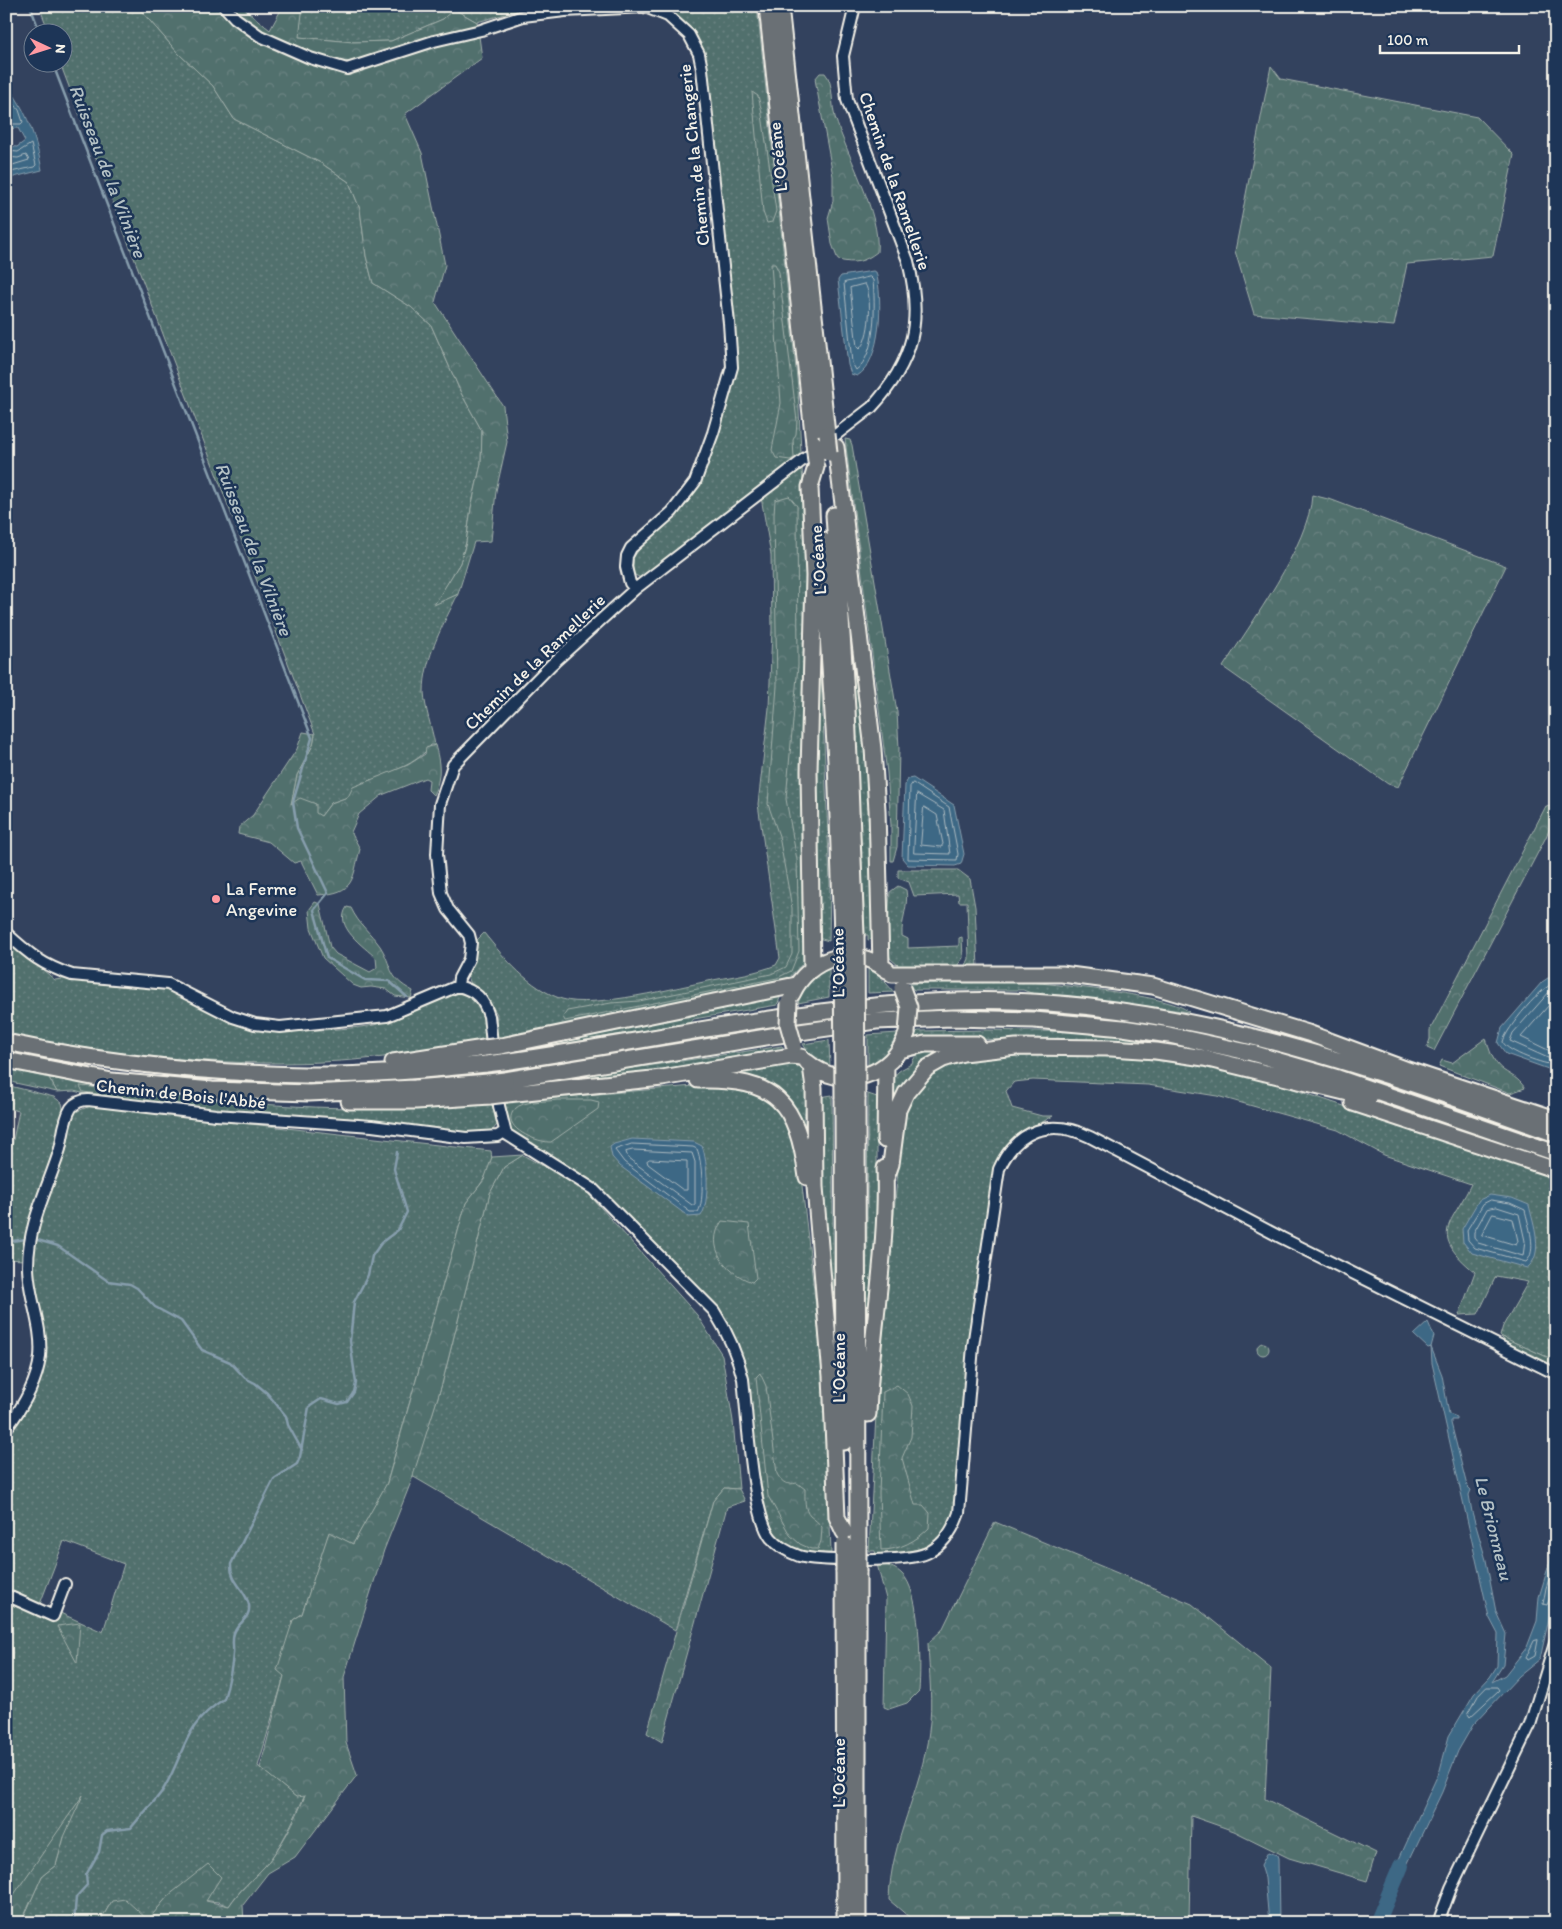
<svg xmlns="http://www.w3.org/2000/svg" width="1562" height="1929" viewBox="0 0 1562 1929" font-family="Itim,sans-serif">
	<defs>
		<pattern id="grass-dots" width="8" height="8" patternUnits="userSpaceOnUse" patternTransform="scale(1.25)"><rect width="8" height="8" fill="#516f6d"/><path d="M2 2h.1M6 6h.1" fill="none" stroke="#6b8482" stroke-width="1.8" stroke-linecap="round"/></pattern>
		<pattern id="forest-crowns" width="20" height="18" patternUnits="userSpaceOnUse" patternTransform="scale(1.25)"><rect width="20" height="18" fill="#516f6d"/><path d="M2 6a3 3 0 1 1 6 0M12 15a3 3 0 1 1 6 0" fill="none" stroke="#6b8482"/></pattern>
	</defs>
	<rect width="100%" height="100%" fill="#33425e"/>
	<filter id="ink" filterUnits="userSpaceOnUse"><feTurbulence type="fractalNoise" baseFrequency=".02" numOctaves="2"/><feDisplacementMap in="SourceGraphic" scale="10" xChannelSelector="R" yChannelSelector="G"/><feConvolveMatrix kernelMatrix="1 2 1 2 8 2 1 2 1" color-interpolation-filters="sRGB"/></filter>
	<g filter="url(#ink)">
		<path fill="#424c63" d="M6,1108L20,1111L12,1145L6,1144Z"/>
		<path fill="url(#grass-dots)" stroke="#a2b0aa" fill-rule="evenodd" d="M39,6H137L178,53L213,86L234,119L321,163L349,182L360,209L366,256L373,283L411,307L431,325L461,393L482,431L481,464L471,508L466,542L460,563L435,604L458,594C444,623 424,658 424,692C425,709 432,728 435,745H431C417,765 390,772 368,782H363L348,797L331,803L321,816L291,805L297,775L313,745L315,734L60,63L62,62V32H49Z
			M303,6H530V7L477,22L454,9L443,19L391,41L353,42L298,37Z
			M657,6H757L798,388L801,453L799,459L641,578L633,574V558L641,547L686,505L701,481L734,370L696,39Z
			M802,467L807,562V959L784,983L500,1040V1038L494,1039L497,1014L485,995L471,984L467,974L477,940L484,933C505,959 529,988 562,999C593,1009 679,987 713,980C734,976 757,973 776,965L780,958L758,804L769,708L772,629L771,555L761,497Z
			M819,624L830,883L829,941L818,938L814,748Z
			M851,626L869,762L875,938L868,940V935H865Z
			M898,870H958L970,879L975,907L978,967H965L969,959L967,902H959L958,894L914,896L909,882L898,878Z
			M898,886L906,890C909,905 901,919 902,936L908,939V948L959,946V938L962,937L963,958L957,966L900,967L890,958L887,942L890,892Z
			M6,939L55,980L69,978L135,984C145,989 154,985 164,987C196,996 222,1020 254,1029C271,1034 356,1029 374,1025C399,1019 441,990 463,994C485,998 485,1022 485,1040L483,1042C429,1051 376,1060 321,1062C220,1067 106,1054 8,1035Z
			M829,967V997L798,1003C803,986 813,976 829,967Z
			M868,969L878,974L894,992L868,993Z
			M1003,980C1034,982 1172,994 1189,1012L1080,997L1034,994L1023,990H914L909,984Z
			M778,997L780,998L777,1005L694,1019L689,1023L502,1054L501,1050Z
			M987,1030L1082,1032L1152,1040L1177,1046L1129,1042L915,1038L916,1033L918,1031Z
			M898,1033L886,1055L868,1067V1035Z
			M829,1040L830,1068L812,1058L803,1044Z
			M782,1046L785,1051L697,1069L506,1087Z
			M949,1049L892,1109C892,1098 889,1080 898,1072C902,1068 908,1067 912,1063C918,1046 934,1050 949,1049Z
			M1109,1055L1205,1066L1272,1082L1556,1177V1361L1500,1336L1503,1326L1528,1282L1496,1276L1478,1314L1459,1315L1475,1272C1427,1233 1452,1225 1471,1184L1384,1155L1338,1130L1217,1096L1148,1085L1033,1080L1014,1082L1006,1091L1012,1108L1042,1116H1053C1022,1134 1006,1139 993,1175L965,1375L956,1503C944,1550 919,1552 876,1554L875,1551H869L877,1395L899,1159C902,1135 902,1109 916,1089C926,1075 944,1066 960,1062C1007,1053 1061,1056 1109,1055Z
			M787,1063C817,1066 806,1100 804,1118C804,1127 809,1136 808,1145L803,1129L737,1076V1072Z
			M49,1078C150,1094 252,1107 354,1108C399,1108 445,1104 490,1102L495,1103L497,1125L491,1132L473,1135L283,1118L97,1097L74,1091L57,1092Z
			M6,1085L54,1097L62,1103L64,1114L30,1224L24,1260L6,1259V1144L12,1145L19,1111L6,1108Z
			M731,1085C775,1096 784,1109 798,1151L825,1386L831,1553C795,1554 784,1549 764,1516L745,1362L731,1328L715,1305L600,1189L582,1175L518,1137C507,1127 505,1117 502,1102L694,1086Z
			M868,1094L877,1097V1228L866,1342Z
			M832,1095L834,1341L820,1186V1097Z
			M90,1106L491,1151C495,1169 477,1189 466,1203L386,1486L353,1544L329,1533L302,1614L293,1620L284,1676L258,1766L296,1797L305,1795C294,1819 282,1846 265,1866C252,1880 239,1890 229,1906L218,1902L168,1896L148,1921L112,1901L99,1923H21L42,1876L56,1865L64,1837L6,1906V1434L37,1383L31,1260L35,1235L73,1113ZM64,1541L124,1564L103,1632L40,1604Z
			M523,1155L584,1189L697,1315L722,1355L733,1421L739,1489L724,1488L713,1501L675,1630L412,1476L442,1384L490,1193L504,1167Z"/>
		<path fill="url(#forest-crowns)" stroke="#a2b0aa" d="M137,6H212L216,10L220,6H241L270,30L283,6H303L299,37L353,42L391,41L443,19L454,9L477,22L482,58L405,114L422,153L445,265L435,302L503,406L507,442L496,491L491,541L474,542L458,594L434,605L460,563L466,543L471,508L481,464L482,431L461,393L431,325L411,307L373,283L366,256L360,209L349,182L321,163L234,119L213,86L178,53Z
			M1271,66L1281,79L1477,117L1514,155L1493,256L1407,264L1394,326L1254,314L1235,251Z
			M820,73H825C834,83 831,104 835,117C847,156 881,214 877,252C864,262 855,264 838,260L832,244L828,218L833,201V176L815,79Z
			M752,92L758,96L761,108L776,211L772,222L767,223L763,212Z
			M771,264H775L779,272L797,421L796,434L793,440L794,458L790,460L776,458L772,450L781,403Z
			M845,439L850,440L852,445L897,712L899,748L897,847L893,861H891V825L887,773Z
			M1312,495L1332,500L1506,566L1398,787L1388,784L1223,667C1250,625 1310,543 1312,495Z
			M789,496L797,506L798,665L786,799L797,860L799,951L791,971L777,978L565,1021L563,1017L567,1011L611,1003L639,1001L771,974L786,967L792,954V908L779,836L768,804L777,686L774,515L775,500Z
			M303,732L315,734L313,745L297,775L291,804L300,798L316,804V813L321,816L331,803L348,797L353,787L408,765L425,754L426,748L435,745C440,763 442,777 433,795L428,790L429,780L425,778L382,795L359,814L351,832L360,849C352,880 355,893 318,895L301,861L294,863L269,842L238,834L239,827L253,815L297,749Z
			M1546,806L1553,807L1555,816L1546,837L1434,1051L1427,1048L1430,1039V1030Z
			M315,902L320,904L330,947L336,954L370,972L377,968L376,958C364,946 333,927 347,907L351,908C359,925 370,932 380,946C393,966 386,977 413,991L411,998L395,996L386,989L371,987L361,988L353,985L323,958L311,928L309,910Z
			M1486,1038C1489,1049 1493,1063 1503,1070C1513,1077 1517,1077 1525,1088L1510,1093L1439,1066L1442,1060L1452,1063Z
			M6,1069L49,1078L57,1092L6,1081Z
			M80,1086L92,1087L100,1090L99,1094L83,1092Z
			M557,1100H591L599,1102L598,1109L551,1142C538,1143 498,1127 515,1109C523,1100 546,1102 557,1100Z
			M523,1155L504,1167L490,1193L442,1384L411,1482L384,1550L344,1677L346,1743L357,1775L295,1857L268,1873L243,1905L244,1923H99L112,1901L125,1899L148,1920L168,1896L208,1864L221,1877L206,1901L229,1906C239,1891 252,1880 265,1866C282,1846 295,1820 305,1796L296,1797L260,1768L284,1676L277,1670L293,1620L302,1614L329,1532L353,1544L387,1483L466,1203L484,1180L492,1157Z
			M722,1221L749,1224L756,1278L752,1282C726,1273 704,1247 722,1221Z
			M1500,1336L1556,1361V1368L1510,1346Z
			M1257 1349a6 6 0 1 1 12 0a6 6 0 1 1-12 0Z
			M760,1373L766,1386L777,1474C783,1484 787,1485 797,1483L805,1489C805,1497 804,1510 810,1516C815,1520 818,1522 822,1527L821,1541L818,1549H811L800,1544L790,1535L768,1496L756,1377Z
			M897,1385L908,1394L913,1406L911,1437L902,1458L915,1505H923L930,1513L929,1528C916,1541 900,1550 881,1550L879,1493L883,1392Z
			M724,1488L739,1489L745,1501L727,1507L662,1742L647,1733L713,1501Z
			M995,1522L1192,1604L1271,1668L1265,1799L1376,1853L1367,1881L1289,1858L1234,1831L1191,1816L1189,1923H916L889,1900C890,1842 922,1789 929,1731C933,1703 929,1671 928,1643L942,1630Z
			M877,1564C887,1565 895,1567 902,1574C921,1591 921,1666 919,1691L907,1703L889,1709L884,1707L886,1599Z
			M80,1623L77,1663L57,1626Z
			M83,1795L64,1837L56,1865L42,1876L21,1923H6V1906Z
			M1453,1916L1465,1921L1500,1922L1451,1923Z"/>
		<path fill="#3e6785" stroke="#879ead" d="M6,84C27,110 36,138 42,170L6,179V146L17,147L25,141L18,128L6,129Z
			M873,271L876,272C883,297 882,362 857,376L851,374L848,365L838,280L841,276Z
			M913,778L954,805L964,854L961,864L955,866L908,865L902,858L905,785L908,779Z
			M1548,978H1556V1070H1551L1506,1054L1498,1043L1502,1028L1542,982Z
			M632,1139L694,1142L702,1146C708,1161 710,1203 701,1216L689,1217L620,1166L612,1157L610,1147L614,1144Z
			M1490,1195L1512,1198L1529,1205C1533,1224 1545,1254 1527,1268L1472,1253L1463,1242L1462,1229L1479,1200Z
			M1428,1322L1434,1336L1431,1347L1442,1375L1449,1414L1457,1417V1420H1451V1423L1467,1486L1471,1490L1469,1495L1472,1512L1486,1560L1496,1612L1506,1634L1503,1665L1492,1682L1505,1675L1527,1647L1537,1621L1539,1597L1550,1561L1556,1530V1587L1540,1659L1519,1676L1473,1725L1458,1751L1442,1792L1396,1888L1389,1885V1881L1440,1770L1449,1736L1474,1694L1490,1677L1497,1666L1498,1634L1489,1617L1432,1363L1431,1347L1428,1348L1414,1335Z
			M1268,1852L1277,1855L1278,1858L1279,1923H1269L1265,1878L1261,1865Z
			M1387,1892L1393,1895L1381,1923H1371L1381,1897Z"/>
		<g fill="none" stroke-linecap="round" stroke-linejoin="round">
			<path stroke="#abbac0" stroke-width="1" d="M6,92L19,110L23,122L21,124H6
				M6,151L18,152L31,144L36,165L34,167L6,173
				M6,157L18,158L26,155L29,160L6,167
				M870,277L873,280C875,302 877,355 856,370L852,363L844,283Z
				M865,284C873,295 870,341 859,349L857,347L850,288Z
				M913,783L949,807L958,854L957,860L908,859L910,787Z
				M917,794L944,810L950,854L914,853Z
				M924,807L937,815L943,844L941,847L921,845Z
				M1556,983C1544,982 1505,1030 1503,1042C1507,1052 1545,1065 1556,1065
				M1556,989L1550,991L1513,1033L1510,1041L1548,1058L1556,1059
				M1556,997L1521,1037L1550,1051H1556
				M632,1144L693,1147L697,1149C702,1160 705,1202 698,1212H690L624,1162L615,1150Z
				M633,1150L692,1153L695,1162V1205H692L628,1158L626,1152Z
				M650,1159L687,1161V1190H683L648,1164L647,1161Z
				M1491,1200L1510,1203L1525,1210C1528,1224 1538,1251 1526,1262L1475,1248L1468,1240L1467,1230L1483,1204Z
				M1497,1207L1519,1214L1525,1241L1523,1256L1478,1243L1474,1238V1232L1487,1209Z
				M1493,1214L1513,1219L1518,1241L1516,1245L1482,1235Z
				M1556,1559L1546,1588L1543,1604L1547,1605L1550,1598L1556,1596
				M1538,1640L1535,1656L1528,1660L1526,1657L1534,1641Z
				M1487,1687H1497L1499,1690L1470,1717L1468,1714L1478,1696Z"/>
			<path stroke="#879ead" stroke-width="2.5" d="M30,6L40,32
				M52,62L312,738L293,802L297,828L328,893L314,910L327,958L365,980L389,981L407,997
				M34,1239L58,1246L108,1281L130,1284L137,1288L155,1307L181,1321L202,1350L230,1362L245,1378L255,1383L267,1393L286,1416L288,1425L302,1450
				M6,1242L26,1239
				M74,1923L76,1897L87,1885L86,1875L99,1852L102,1835L107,1831L131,1828C141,1815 154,1803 163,1790C186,1752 182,1726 224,1699C228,1685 232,1669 233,1654C234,1646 231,1639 235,1631C239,1622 251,1618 249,1605C245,1588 230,1582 231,1564L274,1479L297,1464L300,1457L309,1407L321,1399L339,1404L347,1402L354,1392L356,1383L350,1341L354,1302L368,1275L372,1256L382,1242L398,1230L407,1212L394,1169L397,1152"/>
			<path stroke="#3e6785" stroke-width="16" d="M1377,1923L1401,1866"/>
			<defs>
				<path id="minor" d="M224,6L235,18L260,36L310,58L347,69L434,41L481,30L523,16L565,11L645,7L668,16L689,35L699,54L702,69L729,323L732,367L713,433L695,482L672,512L631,548L627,556L626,567L630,583L635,589
					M6,933C29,954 42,965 72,975L168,984L233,1017L255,1024L280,1027L387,1016L458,986
					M458,986C476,991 483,998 489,1016L499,1106L506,1134L593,1189L714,1311C728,1333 737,1353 743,1379C747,1412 752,1515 771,1538C778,1546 788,1552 799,1556C820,1562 908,1562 927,1553C944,1545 953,1530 959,1513L973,1346L999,1169C1017,1129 1051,1118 1090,1137L1282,1238L1556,1374
					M458,986L459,978L469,959L471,943L469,935L448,909L441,893L437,854L440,804L453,765L551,665L635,589L872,407C914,361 923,321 908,261L847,100L843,56L855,6
					M6,1429C22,1408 37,1383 40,1357C43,1325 28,1297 28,1266C28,1224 48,1188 60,1149C63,1136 64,1119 71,1108C75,1103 81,1100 88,1100L216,1115L372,1126L466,1138L498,1136L504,1132
					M6,1595L53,1616L65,1584
					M1438,1923L1451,1888L1530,1725L1556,1640"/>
				<path id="highway" d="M767,6L814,443
					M780,6L827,434
					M836,447L873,749L877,810L881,965
					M834,515L847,709L856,935
					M822,540L836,761L842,936
					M812,968L809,771L814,576L810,487L816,467
					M892,974H1062L1153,986L1308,1033L1405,1069L1556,1119
					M792,994C809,957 854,944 887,970
					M6,1042C104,1063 204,1073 304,1075C364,1076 426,1070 486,1064
					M501,1046L796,985
					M900,1050L925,1044H977
					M6,1060L112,1081L212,1090L309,1093L415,1088L488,1082
					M393,1062L484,1048
					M503,1062C653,1041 801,1006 953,1001C1163,994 1361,1064 1556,1134
					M807,1062C842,1092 894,1077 907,1033
					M811,1066L814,1088L815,1187L831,1376L837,1517L844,1532
					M505,1080L772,1036L876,1021L952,1018L1034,1020L1123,1028L1169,1035L1252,1053L1338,1078L1556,1153
					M698,1080C776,1078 797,1102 807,1177
					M507,1094L662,1078L791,1056L801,1057
					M843,1099L844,1442
					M857,1099L858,1544
					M349,1101H416L490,1096
					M1353,1103L1556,1170
					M885,1140L886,1066
					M886,1178L891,1164L898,1110L906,1093L927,1068L943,1059L963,1053L1016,1047L1111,1048L1156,1051L1204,1058L1369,1098
					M868,1414C871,1332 888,1250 885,1168
					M844,1571L845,1923
					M858,1572V1923"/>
			</defs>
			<use href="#minor" stroke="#f4f1e8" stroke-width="14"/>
			<use href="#highway" stroke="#f4f1e8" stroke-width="19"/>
			<use href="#minor" stroke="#1d3557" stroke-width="10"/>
			<use href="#highway" stroke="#6a7074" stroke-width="15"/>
			<defs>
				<path id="highway-bridge" d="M827,434L829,453
					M814,443L816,462
					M856,935L857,1099
					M842,936L843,1099
					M902,988L909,1007L907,1033
					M789,1002L788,1024L794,1045
					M484,1048L501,1046
					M486,1064L503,1062
					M488,1082L505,1080
					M490,1096L507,1094
					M844,1571V1544
					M858,1572V1544"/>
			</defs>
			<use href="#highway-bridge" stroke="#f4f1e8" stroke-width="19" stroke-linecap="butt"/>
			<use href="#highway-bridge" stroke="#6a7074" stroke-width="15"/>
		</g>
	</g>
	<circle fill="#ff9aa2" stroke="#1d3557" stroke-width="2" cx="216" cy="899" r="5"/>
	<g text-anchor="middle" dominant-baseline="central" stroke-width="5" stroke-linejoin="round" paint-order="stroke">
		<g font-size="18" fill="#f4f1e8" stroke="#1d3557">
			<text transform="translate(694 155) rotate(-96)">Chemin de la Changerie</text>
			<text transform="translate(778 157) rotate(-96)">L’Océane</text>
			<text transform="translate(895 181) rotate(71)">Chemin de la Ramellerie</text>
			<text transform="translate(818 560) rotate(-94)">L’Océane</text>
			<text transform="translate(535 662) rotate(-44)">Chemin de la Ramellerie</text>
			<text transform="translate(838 963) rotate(-91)">L’Océane</text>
			<text transform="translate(181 1094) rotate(6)">Chemin de Bois l'Abbé</text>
			<text transform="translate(839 1368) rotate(-90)">L’Océane</text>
			<text transform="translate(839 1773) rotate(-90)">L’Océane</text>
		</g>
		<g font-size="18" fill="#f4f1e8" stroke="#1d3557" text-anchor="start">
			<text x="226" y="889">La Ferme<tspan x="226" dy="21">Angevine</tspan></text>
		</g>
		<g font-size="19" font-style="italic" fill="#b4c1c5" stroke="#1d3557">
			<text transform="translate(108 171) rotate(69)">Ruisseau de la Vilnière</text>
			<text transform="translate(254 549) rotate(69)">Ruisseau de la Vilnière</text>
			<text transform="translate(1494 1528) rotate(76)">Le Brionneau</text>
		</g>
	</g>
	<rect width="1562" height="1929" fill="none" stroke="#1d3557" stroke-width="25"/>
	<rect x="12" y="12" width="1537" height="1904" fill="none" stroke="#f4f1e8" stroke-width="2" filter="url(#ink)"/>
	<g transform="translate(48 48) rotate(94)"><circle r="24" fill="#1d3557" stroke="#738091"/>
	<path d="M0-4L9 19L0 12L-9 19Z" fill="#ff9aa2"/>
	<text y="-8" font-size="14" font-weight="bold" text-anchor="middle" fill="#f4f1e8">N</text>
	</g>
	<path d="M1380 45v8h139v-8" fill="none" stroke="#f4f1e8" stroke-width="2.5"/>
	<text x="1387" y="45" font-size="15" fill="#f4f1e8" stroke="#1d3557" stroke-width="4" paint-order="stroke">100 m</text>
</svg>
